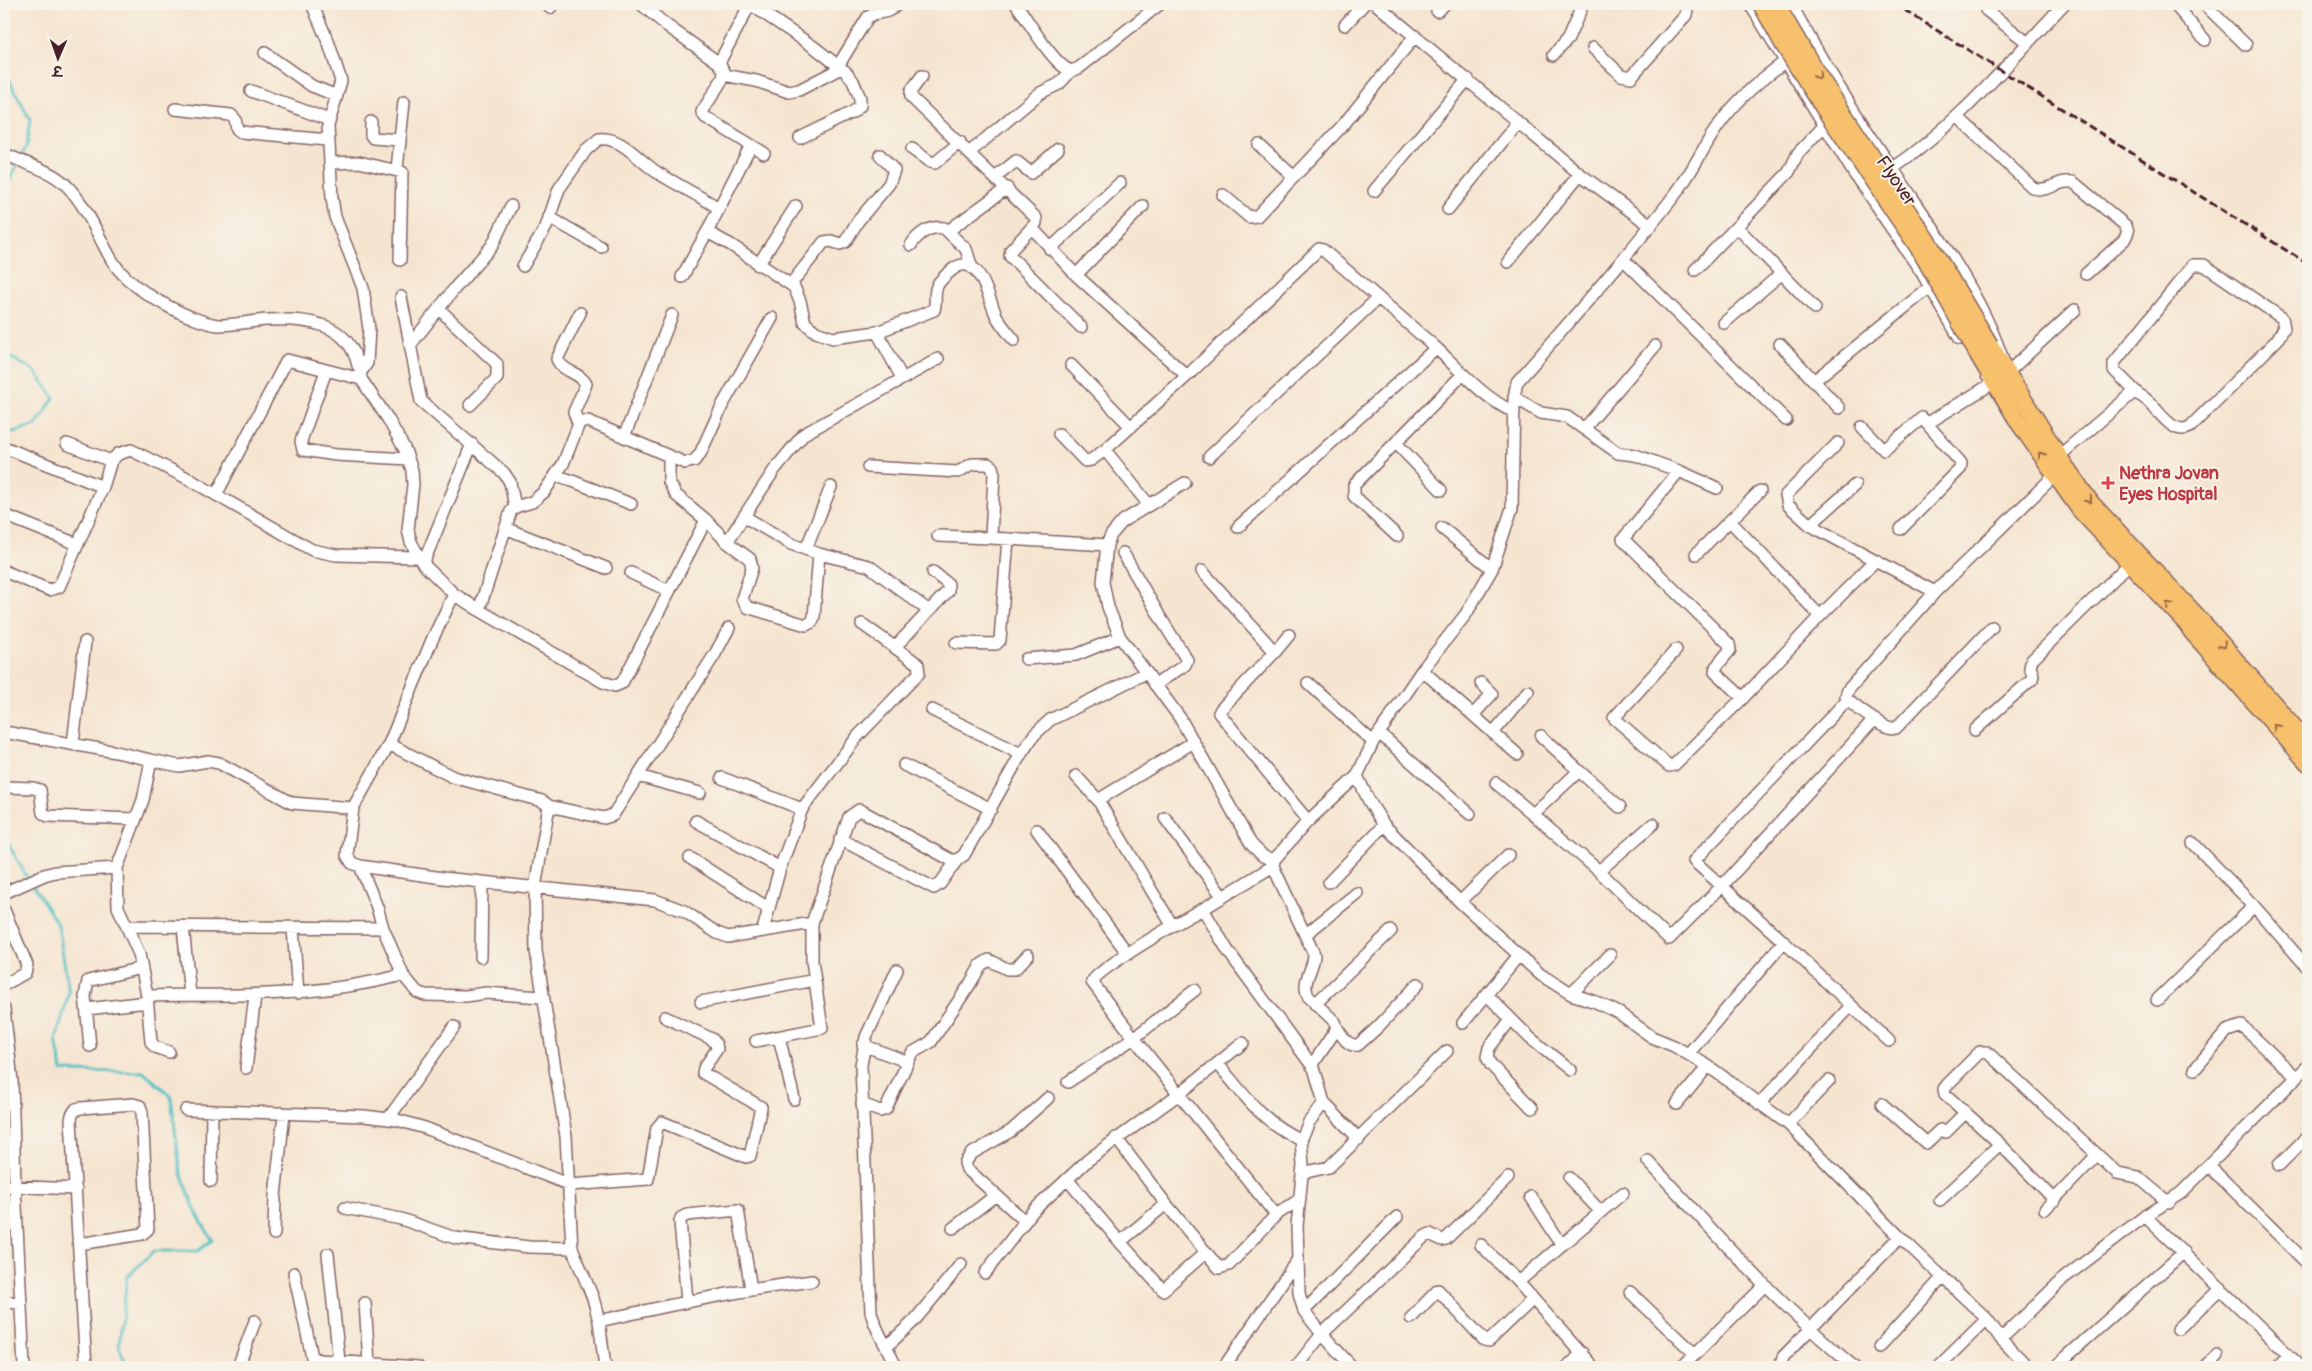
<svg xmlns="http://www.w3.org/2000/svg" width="2312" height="1371" viewBox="0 0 2312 1371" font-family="Pangolin,'Playpen Sans Deva',sans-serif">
	<rect width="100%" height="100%" fill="#f7f3e8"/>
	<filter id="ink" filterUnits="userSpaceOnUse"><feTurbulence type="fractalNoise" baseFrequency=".02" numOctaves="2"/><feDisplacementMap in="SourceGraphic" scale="10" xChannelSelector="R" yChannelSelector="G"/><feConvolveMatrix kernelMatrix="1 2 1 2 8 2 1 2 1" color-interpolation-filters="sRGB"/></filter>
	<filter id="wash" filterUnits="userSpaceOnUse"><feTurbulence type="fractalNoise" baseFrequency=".0096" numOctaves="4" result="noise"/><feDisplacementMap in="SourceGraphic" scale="20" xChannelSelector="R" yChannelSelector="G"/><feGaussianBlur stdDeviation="1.12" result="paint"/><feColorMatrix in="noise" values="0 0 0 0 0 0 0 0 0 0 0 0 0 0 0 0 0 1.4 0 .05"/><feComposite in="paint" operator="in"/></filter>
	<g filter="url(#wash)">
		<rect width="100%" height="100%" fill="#f5e5d0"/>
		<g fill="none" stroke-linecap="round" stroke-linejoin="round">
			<path stroke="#51c0c6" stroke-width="3" d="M4,70L30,120L26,147L4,191
				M4,354L35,371L54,398L36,425L4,435
				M4,836L28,879
				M32,884L58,925L69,992L56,1040L62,1071L143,1072L171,1096L180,1171L196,1212L212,1240L198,1251H154L127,1277L119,1346L127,1367"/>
		</g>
	</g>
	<g filter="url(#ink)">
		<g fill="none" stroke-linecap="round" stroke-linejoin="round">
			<defs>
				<path id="minor" d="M641,4L666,25L719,63
					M750,4L814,47L846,72L853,81L860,98V106L853,112L800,138
					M750,4L719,63L724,71L723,78L702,112L705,117L764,153
					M1016,4C1028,20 1053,65 1071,71L1079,68L1160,4
					M1376,4L1580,174L1651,226
					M1750,4L1855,175L1922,273L1960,339
					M1791,4C1823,64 1860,122 1899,178C1940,239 1987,302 2007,373L2075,310
					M2174,4L2205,40
					M2204,4L2246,45
					M550,8L553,4
					M1986,10L2028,43
					M1437,11L1445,4
					M1345,25L1364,4
					M1593,48L1621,75L1631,77L1686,15L1687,9L1684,4
					M265,53L312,86L337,96
					M1554,55L1568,39L1583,4
					M838,66L868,17C880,9 884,17 898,4
					M724,75L756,81L789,92L799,90L841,68
					M922,76L911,91V97L1036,218V223L1011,250L1010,256L1081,327
					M251,91L329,120
					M4,94V113
					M175,109L231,115L235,119L237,129L241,132L328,140
					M1958,117L2032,187C2046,195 2058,179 2073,182L2126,226L2128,232L2124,240L2086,274
					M371,122V135L373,138L399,140
					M1259,145L1294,177
					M912,149L930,162L935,163L960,142
					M970,152L1040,93L1059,84L1071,71
					M4,154C24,163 52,170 68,187C88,208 98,237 113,262C128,286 166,307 193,318C201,321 209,324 218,325C235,325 251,321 267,320C306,318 349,322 358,366L363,369L367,363L369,329L363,288L335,217L332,198L328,126L341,81L329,44L312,4
					M330,163L359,162L402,172L400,260
					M397,169L404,102
					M1892,169C1959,124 2009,62 2064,4
					M996,177L1016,161L1031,173L1058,149
					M1374,191L1468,79
					M1223,195L1249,217L1257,216L1344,124L1415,36
					M1448,209L1518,122
					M549,217L601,247
					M1737,227L1815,308
					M1032,228L1076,275L1187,376
					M948,231L1007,188
					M707,232L751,145
					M911,245C918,234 930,225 944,228L966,249L972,268
					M1050,249L1120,183
					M1624,260L1786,420
					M1508,262L1580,174
					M758,265L796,206
					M523,266L546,227L559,189L586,150L599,139C622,136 640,162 658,173C678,185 699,196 719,208
					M1695,270L1789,172L1798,153L1825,125
					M1076,275L1143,206
					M682,277L707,232L731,245L794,287L800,301L805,323L816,332L833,338L877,332L902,378
					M791,284L824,242L831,241L840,244L845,242L858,221L889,184L894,170L880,155
					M401,297L421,401L504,473L510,482L515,507
					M440,310L497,364V378L470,405
					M1724,323L1782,273
					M877,332L934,310C937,301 933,292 938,284C942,278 947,274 952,270C979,249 988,298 996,315C1000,324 1008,332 1014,340
					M411,344L455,288L492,246L511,206
					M1780,344L1839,408
					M1655,346L1584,429L1618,453L1635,455L1679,471
					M1071,365L1131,427
					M360,368L361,379L388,419L405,450L412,470L413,484L408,530L411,542L423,564L454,594L479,610L603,682L615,686L622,683L706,520
					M326,371L301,441L303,450L336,455L408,459
					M1815,380L1930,287
					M1514,397L1541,413L1567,417L1584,429
					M578,423L574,412L586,384C580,372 562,372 557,359L580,313
					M1928,423L1993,383L1987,376
					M1862,427L1884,450L1922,418L1961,463L1960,469L1901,529
					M1059,434L1085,461L1091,460L1105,450L1149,505
					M624,437L672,315
					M1396,443L1441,490
					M67,444L111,461
					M4,447L103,487
					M1105,450L1187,376L1319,249L1323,250C1360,282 1397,314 1434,346C1459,369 1483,398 1514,412
					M669,456V482L676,495L706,520L727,542L750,559L752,568L742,599L747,607L806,625L812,622L814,617L819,554
					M2059,456L2133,393C2154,395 2168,439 2190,427L2277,340L2284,328L2282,318L2204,265H2193L2114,363V370L2138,394
					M1209,457L1378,298
					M868,467L958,472L972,464H988L992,467L994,474L991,538L1107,545
					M557,475L631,504
					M1185,483L1123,521L1111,535L1107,545L1103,582L1108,607L1120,637L1180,718L1251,844L1263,856L1274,860
					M1855,485L1810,525L1935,592
					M1717,488L1679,471L1623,539L1729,644L1730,650L1716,667L1715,672L1743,698
					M216,495L287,360L361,379
					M4,515L77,544
					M745,517L791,544L819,554L869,566L929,611
					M1731,522L1820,616
					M1810,525L1788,505L1786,495L1838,443
					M1238,527L1436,348
					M505,528L606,568
					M1442,528L1492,569
					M938,536L991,538
					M1397,536L1354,496V485L1463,374
					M727,542L775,469L804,434L938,359
					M806,549L831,487
					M1123,553L1163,622L1187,660L1185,665L1155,685
					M1696,554L1760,491
					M423,564L472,444
					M4,571L49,590L59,587L103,487L111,461L118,454L131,450L187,478L312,550L336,555L418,557
					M1202,571L1275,652
					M631,573L669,591
					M454,594L432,640L389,744L353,808L347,855L352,863L360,866L443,878L655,900L684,911L717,933L728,937L812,923
					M479,610L511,511L515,507L532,502L544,492L563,464L580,421H588L685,463L694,461L700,454L722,406L772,318
					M1992,627L1896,728C1883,730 1858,708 1847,700L1846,696L1848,690L1935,592L2055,475
					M1289,635L1275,652L1221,709L1219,713L1308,821
					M956,643L996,644L1000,640L1008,539
					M895,647L948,591V584L933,572
					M1676,650L1614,718L1669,766L1674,765L1743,698L1820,616L1876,560
					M1026,659L1076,655L1120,637
					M1422,670L1517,754
					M1308,683L1373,742
					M1847,700L1694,861L1784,942L1889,1041
					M932,710L1021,754
					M1473,715L1492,694L1481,683
					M1975,730L2032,679L2033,675L2030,667L2032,660L2129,564
					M4,732L116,752L151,760
					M1379,733L1470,814
					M1493,733L1528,691
					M1541,736L1579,771L1533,814L1599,871L1669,939L1722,886L1874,720
					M73,744L85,642
					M389,744L453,777L542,801L549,806L535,887L536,951L566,1136L572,1248L593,1298L599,1321L605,1367
					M904,765L991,809
					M1579,771L1620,807
					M638,776L700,793
					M1076,776L1098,800L1172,925
					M1357,776L1369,801L1384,825L1460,902L1541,975L1571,994L1596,1002L1619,1013L1652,1037L1674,1046L1708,1066L1788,1124L1900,1237L1987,1319L2001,1339L2028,1367
					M722,778L802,809
					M1496,783L1533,814
					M6,787L33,788L40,790L43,813L48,816L135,819
					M1098,800L1192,743
					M549,806L604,818L613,815L715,654L729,628
					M1165,818L1222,896
					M696,821L780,868
					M1037,830L1128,954
					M840,839L934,888L940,884L957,860
					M2193,843L2254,906L2308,968
					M690,858L768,908
					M360,866L377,907L383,928L403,975L417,992L425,995L466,996L486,993L542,997
					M1273,866L1203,909L1228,951L1313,1067
					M117,868L118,907L139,954L147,996L190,995L183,927
					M1599,871L1653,824
					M1329,882L1384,825
					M4,893L44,875L55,872L117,868L143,800L151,760L179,766L208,761L219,763L292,803L353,808
					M1460,902L1508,855
					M1203,909C1185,918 1097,969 1092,982L1134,1038L1276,1215
					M4,910L27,965L25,973L4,985
					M127,926L383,928
					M293,929L298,993
					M763,930L780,868L802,809L858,736L919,673L918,664L862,624
					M1306,934L1357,893
					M481,957L482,882
					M1571,994L1610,955
					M190,995C263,996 332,993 403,975
					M1487,995L1530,1038L1570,1070
					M147,996L151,1042L155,1047L169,1052
					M2157,1000L2254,906
					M701,1002L815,980
					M1315,1004L1391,931
					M4,1009L12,1081L15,1186L24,1367
					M87,1009L147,1002
					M1511,1019L1489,1048L1487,1057L1491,1065L1532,1108
					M1463,1023L1519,955
					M1337,1028C1342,1035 1347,1047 1358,1045L1378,1027L1418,984
					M779,1037L794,1099
					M756,1041L822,1028L812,961V923L849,817L859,810L862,811L951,860H957L964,855L1021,754L1034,735L1050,720L1146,673
					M863,1045L908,1062
					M90,1046L85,996L88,981L141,968
					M1688,1054L1784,942
					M1218,1064C1245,1096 1262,1122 1301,1140
					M246,1068L255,996
					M2195,1069L2227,1031L2242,1026L2296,1077
					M1068,1082L1134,1038L1195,990
					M1324,1103L1359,1139
					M862,1104L880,1111L886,1109L912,1053L931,1042L970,984L981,965L989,960L1007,969H1015L1028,955
					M1677,1104L1708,1066
					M1759,1104L1851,1006
					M1882,1104L1926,1143L1940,1130L1946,1132L1965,1113
					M186,1110L364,1116L397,1120L425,1128L570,1185L648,1179L657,1128L662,1122L746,1157L750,1156L761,1107L703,1073L704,1068L717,1049L716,1044L712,1039L665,1017
					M388,1119L454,1027
					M1788,1124L1829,1081
					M1116,1138L1166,1204L1219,1268L1229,1265L1276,1215L1300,1199
					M1648,1161C1715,1233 1778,1304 1854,1367
					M2279,1165L2308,1136
					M2209,1166L2308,1264
					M1302,1173L1329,1167L1447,1051
					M1569,1178L1601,1212
					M1067,1179L1120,1242L1166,1204
					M211,1181L212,1111
					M4,1186L76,1189
					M1531,1197L1562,1245
					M1940,1200L2000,1144
					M2055,1200L2000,1144L1945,1094L1944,1089L1947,1085L1980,1052H1987L2117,1173L2138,1177L2169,1203
					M345,1208L401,1219L455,1238L529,1247L572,1248
					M2045,1209L2097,1155
					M2145,1216L2301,1367
					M1025,1221L967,1169L965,1163L971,1154L1011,1131L1048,1098
					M953,1228L996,1195
					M274,1234L275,1196L284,1114
					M1120,1242L1163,1290L1205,1253
					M79,1244L142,1234L148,1229L142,1112L140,1106L133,1104L81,1108L76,1109L72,1115L71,1120L86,1367
					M1481,1245L1518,1282L1593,1367
					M328,1254L339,1361
					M294,1273L312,1357L319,1360L418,1367
					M985,1273L1033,1211L1088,1160L1179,1094L1243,1043
					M1518,1282L1623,1193
					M1630,1292L1695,1354
					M687,1301L680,1222L681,1218L687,1215L738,1210L751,1289
					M4,1302L21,1303
					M365,1303L369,1363
					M1304,1311L1397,1217
					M1411,1318L1438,1290L1484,1340L1489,1341L1532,1300
					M599,1321C670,1305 740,1290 812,1281
					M2178,1329L2221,1288
					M2001,1339L2064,1278L2145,1216L2181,1193L2308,1066
					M887,1346L914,1321L961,1264
					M1879,1347L1943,1277
					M238,1367L255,1321
					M896,1367C888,1348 876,1332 871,1312L861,1065L866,1037L897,970
					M1224,1367L1298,1259
					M1296,1367L1322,1334L1424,1237L1430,1234L1442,1240L1446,1239L1508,1178
					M1352,1367L1322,1334L1304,1311L1299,1293L1297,1226L1303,1165L1301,1140L1309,1122L1324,1103L1313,1064L1337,1028L1335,1022L1308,996C1301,980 1314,970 1314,954L1273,866L1274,860L1308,821L1357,776L1373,742L1422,670L1466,614L1492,569L1512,508L1514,397L1517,382C1571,321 1624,260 1674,196C1689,177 1699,156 1712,135C1736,97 1774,67 1812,44
					M1568,1367L1582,1353
					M1682,1367L1764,1286
					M1780,1367L1783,1357L1900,1237
					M1938,1367L1987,1319
					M2055,1367L2184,1252
					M2205,1367L2217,1356
					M2277,1367L2288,1356"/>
				<path id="highway" d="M1990,345L2061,460L2091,503L2197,616L2308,743
					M1977,353L2019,423L2080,510L2187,624L2192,632L2308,763"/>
			</defs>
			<use href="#minor" stroke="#866465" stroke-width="14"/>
			<use href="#highway" stroke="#866465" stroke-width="19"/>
			<use href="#minor" stroke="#fff" stroke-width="11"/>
			<use href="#highway" stroke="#f7c06c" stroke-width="16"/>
			<path stroke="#4a1f2b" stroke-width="3" stroke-dasharray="8 4" stroke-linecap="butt" d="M1895,4L2308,264"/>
			<defs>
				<path id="highway-bridge" d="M1761,4L1783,44L1823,107L1920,250L1977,353
					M1776,4L1816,72L1930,245L1990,345"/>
			</defs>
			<use href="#highway-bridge" stroke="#866465" stroke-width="19" stroke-linecap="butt"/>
			<use href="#highway-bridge" stroke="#f7c06c" stroke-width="16"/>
		</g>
		<defs><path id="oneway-chevron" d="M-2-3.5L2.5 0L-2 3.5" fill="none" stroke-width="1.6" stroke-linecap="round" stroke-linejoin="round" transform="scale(1.25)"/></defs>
		<g stroke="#986748">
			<use href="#oneway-chevron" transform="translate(1818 76) rotate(57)"/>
			<use href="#oneway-chevron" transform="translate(2041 455) rotate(-125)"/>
			<use href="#oneway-chevron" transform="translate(2089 500) rotate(52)"/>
			<use href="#oneway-chevron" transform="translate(2169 605) rotate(-133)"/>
			<use href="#oneway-chevron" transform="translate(2223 645) rotate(49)"/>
			<use href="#oneway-chevron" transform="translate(2276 727) rotate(-132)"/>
		</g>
	</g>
	<path fill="#e0444e" stroke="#f7f3e8" stroke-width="2" d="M2105.5 475.5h5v5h5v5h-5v5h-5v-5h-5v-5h5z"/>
	<g text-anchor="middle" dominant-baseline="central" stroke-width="4" stroke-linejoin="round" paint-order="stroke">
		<g font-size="18" fill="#4a1f2b" stroke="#f7f3e8">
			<text transform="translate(1896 181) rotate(56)">Flyover</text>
		</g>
		<g font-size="18" font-weight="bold" fill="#be3a42" stroke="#f7f3e8" text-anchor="start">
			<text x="2119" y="473">Nethra Jovan<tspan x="2119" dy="21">Eyes Hospital</tspan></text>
		</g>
	</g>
	<rect width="2312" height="1371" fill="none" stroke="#f7f3e8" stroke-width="20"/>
	<g transform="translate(58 58) rotate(182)" stroke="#f7f3e8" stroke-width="4" paint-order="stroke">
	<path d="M0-4L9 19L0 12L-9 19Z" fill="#4a1f2b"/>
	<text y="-8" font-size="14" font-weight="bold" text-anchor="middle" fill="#4a1f2b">उ</text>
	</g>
</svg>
